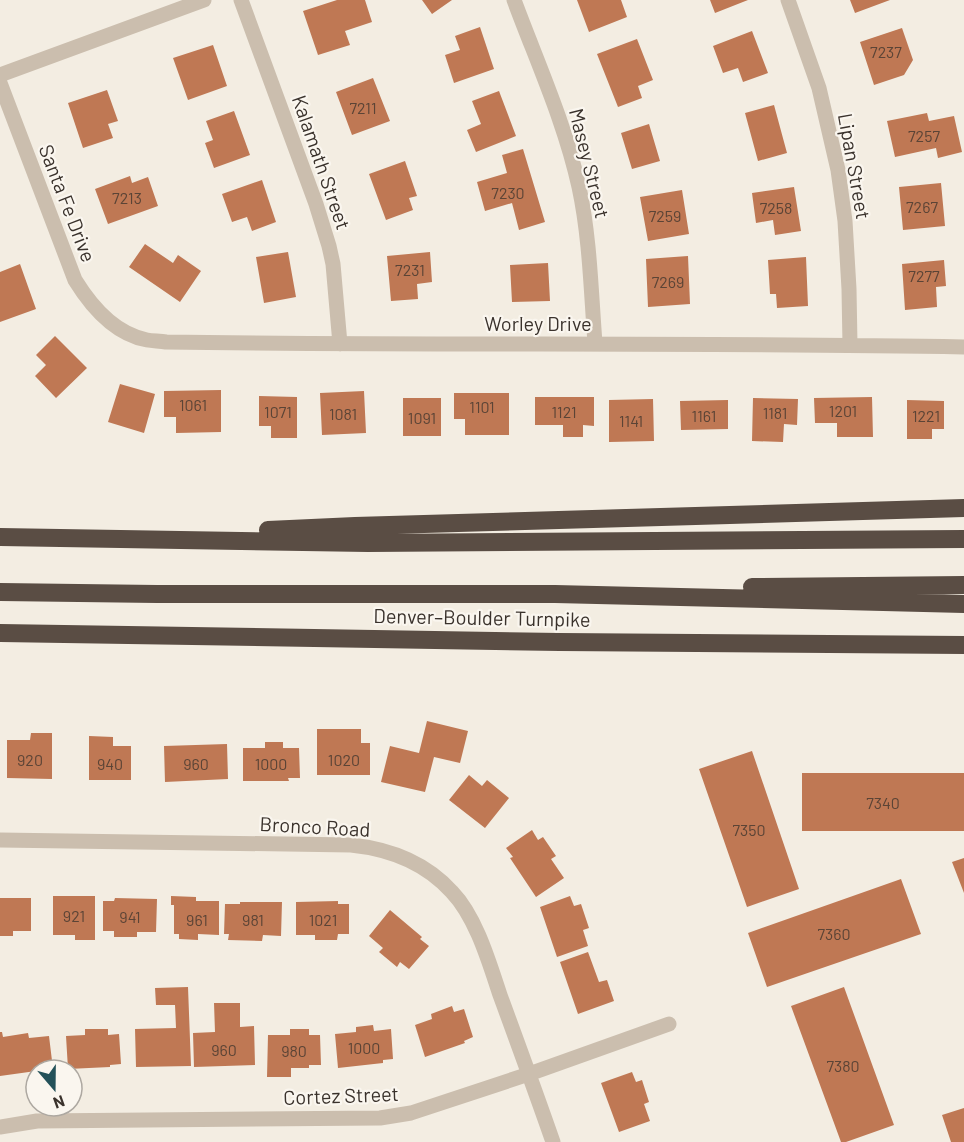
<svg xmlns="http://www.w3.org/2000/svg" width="964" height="1142" viewBox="0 0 964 1142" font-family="Barlow,sans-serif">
	<rect width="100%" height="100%" fill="#f3ede2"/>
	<path fill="#bf7854" d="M337,0H365L372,22L345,31L350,45L318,55L303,11Z
		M422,0H452L432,14Z
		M577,0H621L627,17L589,32Z
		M710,0H748L715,13Z
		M850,0H890L855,13Z
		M480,27L494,69L454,83L445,55L460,50L455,36Z
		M902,28L913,60L904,75L874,85L860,42Z
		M752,31L768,73L743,82L738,68L723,73L713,46Z
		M637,39L653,80L638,86L642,98L618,107L597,54Z
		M213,45L227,86L188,100L173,58Z
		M373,78L390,121L352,135L336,92Z
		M107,90L118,121L108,124L113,138L83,148L68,103Z
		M499,91L516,136L476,152L467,130L481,124L472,101Z
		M774,105L787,153L758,161L745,113Z
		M234,111L250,155L214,168L205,143L213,140L206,121Z
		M927,113L929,121L954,116L962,152L938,158L936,148L895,157L887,121Z
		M649,124L660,161L632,169L621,133Z
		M523,149L545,222L519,230L512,203L485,211L477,182L507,173L502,155Z
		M405,161L417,196L409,198L413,210L386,220L369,174Z
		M130,176L132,183L148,177L158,206L108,224L95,189Z
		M262,180L276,222L252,231L247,217L232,222L222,194Z
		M941,183L945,226L903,230L899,187Z
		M794,187L801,231L775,235L773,220L756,223L752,193Z
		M682,190L689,234L648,241L640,197Z
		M145,244L173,263L178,255L201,271L180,302L129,267Z
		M288,252L296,297L264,303L256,257Z
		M430,252L432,282L417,284L418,299L391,301L387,256Z
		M688,256L690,304L648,307L646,259Z
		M806,257L808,306L777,308L776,294H770L768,260Z
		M944,260L946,286L936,287L937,307L905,310L902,264Z
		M548,263L550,301L512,302L510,265Z
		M20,264L36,309L0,322V272Z
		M55,336L87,368L56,398L35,376L46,365L36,355Z
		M120,384L155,394L144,433L108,422Z
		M221,390V432L176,433V417H164V391Z
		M364,391L366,433L322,435L320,393Z
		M454,393H509V435H465V419H454Z
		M259,396L297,397V438H271V426H259Z
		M535,397H594V426L583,425V437H563V425H535Z
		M872,397L873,437H837V423H815L814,398Z
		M403,398H441V436H403Z
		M753,398L798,399L797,425L784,424L783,442L752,441Z
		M653,399L654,441L609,442V400Z
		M728,400V429L681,430L680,401Z
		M907,400L944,401V429H932V439H907Z
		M427,721L468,731L460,763L434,757L425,792L381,782L390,746L419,753Z
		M317,729H361V743H370V775H317Z
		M31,733H52V779L7,778V740H30Z
		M89,736L113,737V746H131V780H89Z
		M265,742H283V748H299L300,778H288L289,781H243V748H265Z
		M227,744L228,779L165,782L164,746Z
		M752,751L799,889L747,907L699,769Z
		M802,773H964V831H802Z
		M469,775L482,786L487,780L509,798L485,828L449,800Z
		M532,830L538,840L543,837L556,856L551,859L564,878L536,897L510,858L513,857L506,848Z
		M964,858V893L952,862Z
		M901,879L921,934L767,987L748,933Z
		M53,896H95V940H75V935H53Z
		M171,896L196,897V901H219V935L198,934V940L179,939V934H174V905H171Z
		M570,896L574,906L581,904L589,928L583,930L588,946L557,957L540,907Z
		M0,898H31V931H13V936H0Z
		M115,898L157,899L156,932H137V937H114V931H103V901H114Z
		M338,901V904H349V934H338L337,940H315V935H296V902Z
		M240,902H282L281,936L263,935L262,941L228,940L229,934H224L225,904H240Z
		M390,910L422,937L420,939L429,946L409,969L400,962L397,967L379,952L383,948L369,936Z
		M588,952L599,982L607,980L614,1001L578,1014L560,962Z
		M188,987L191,1066L136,1067L135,1029L176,1028L175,1005H156L155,988Z
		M844,987L894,1125L846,1142H841L791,1006Z
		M214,1003H240V1027L254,1026L255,1065L194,1067L193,1033L215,1032Z
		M452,1006L454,1012L464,1009L473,1037L464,1041L465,1043L425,1057L415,1025L432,1019L431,1014Z
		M373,1025L374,1031L391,1029L393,1059L383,1060V1063L338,1068L335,1034L356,1032V1027Z
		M85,1029H108V1035L119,1034L121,1064L110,1065V1067L68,1069L66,1036L85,1035Z
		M290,1029H309V1035H320L321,1065H309V1068H291V1077H267L268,1035H290Z
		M0,1032H2L3,1037L28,1033L29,1038L49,1036L53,1069L36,1070V1071L0,1076Z
		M632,1072L636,1082L642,1080L649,1102L644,1104L650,1121L619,1132L601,1083Z
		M964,1108V1142H951L942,1115Z"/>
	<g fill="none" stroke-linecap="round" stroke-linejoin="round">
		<path stroke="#cbbeae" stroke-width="15" d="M241,0L316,204L329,246L333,264L340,344
			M514,0C537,62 565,123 579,187C590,238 591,292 595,343
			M788,0L819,88L838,170L845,221L849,289L850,345
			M0,75L204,0
			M0,83L75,280C91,306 115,334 147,340C153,341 160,341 166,342C432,346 698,342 964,347
			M0,840L351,845C390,849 425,862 452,892C476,917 489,962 500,995C518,1044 536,1093 553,1142
			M0,1127L37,1121L380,1118L411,1113L529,1074L669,1024"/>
		<path stroke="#5a4d44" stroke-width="18" d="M268,530L355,526L964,508
			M0,537L368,543L964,539
			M752,587L964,585
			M0,592L157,594H555L964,604
			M0,633L560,642L964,645"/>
	</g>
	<g text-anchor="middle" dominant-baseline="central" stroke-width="4.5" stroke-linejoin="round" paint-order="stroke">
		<g font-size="16" fill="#5b4436">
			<text x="886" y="51">7237</text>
			<text x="363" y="107">7211</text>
			<text x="924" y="135">7257</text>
			<text x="508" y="192">7230</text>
			<text x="127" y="197">7213</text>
			<text x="922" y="206">7267</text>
			<text x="776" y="207">7258</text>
			<text x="665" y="215">7259</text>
			<text x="410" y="269">7231</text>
			<text x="924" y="275">7277</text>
			<text x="668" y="281">7269</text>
			<text x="193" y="404">1061</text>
			<text x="482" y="406">1101</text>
			<text x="843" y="410">1201</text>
			<text x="278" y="411">1071</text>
			<text x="564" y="411">1121</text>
			<text x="775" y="412">1181</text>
			<text x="343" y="413">1081</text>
			<text x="704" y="415">1161</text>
			<text x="926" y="415">1221</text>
			<text x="422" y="417">1091</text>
			<text x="631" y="420">1141</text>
			<text x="30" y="759">920</text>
			<text x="344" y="759">1020</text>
			<text x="110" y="763">940</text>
			<text x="196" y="763">960</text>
			<text x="271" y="763">1000</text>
			<text x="883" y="802">7340</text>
			<text x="749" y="829">7350</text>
			<text x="74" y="915">921</text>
			<text x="130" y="916">941</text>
			<text x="197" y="919">961</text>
			<text x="253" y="919">981</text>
			<text x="323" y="919">1021</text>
			<text x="834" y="933">7360</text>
			<text x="364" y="1047">1000</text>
			<text x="224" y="1049">960</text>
			<text x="294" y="1050">980</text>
			<text x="843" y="1065">7380</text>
		</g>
		<g font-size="20" fill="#3a322c" stroke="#faf6ef">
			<text transform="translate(322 162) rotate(71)">Kalamath Street</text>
			<text transform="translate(590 163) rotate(76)">Masey Street</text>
			<text transform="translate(855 166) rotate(80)">Lipan Street</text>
			<text transform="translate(68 203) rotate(69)">Santa Fe Drive</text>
			<text x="538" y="323">Worley Drive</text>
			<text transform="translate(482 617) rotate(1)">Denver–Boulder Turnpike</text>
			<text transform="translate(315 826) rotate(3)">Bronco Road</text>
			<text transform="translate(341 1095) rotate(-2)">Cortez Street</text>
		</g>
	</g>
	<g transform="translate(54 1088) rotate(160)"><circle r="28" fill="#faf6ef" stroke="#ada8a1" stroke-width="1.5"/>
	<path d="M0-4.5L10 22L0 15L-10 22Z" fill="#235159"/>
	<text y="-9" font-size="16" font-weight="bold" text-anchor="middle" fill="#3a322c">N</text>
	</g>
</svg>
